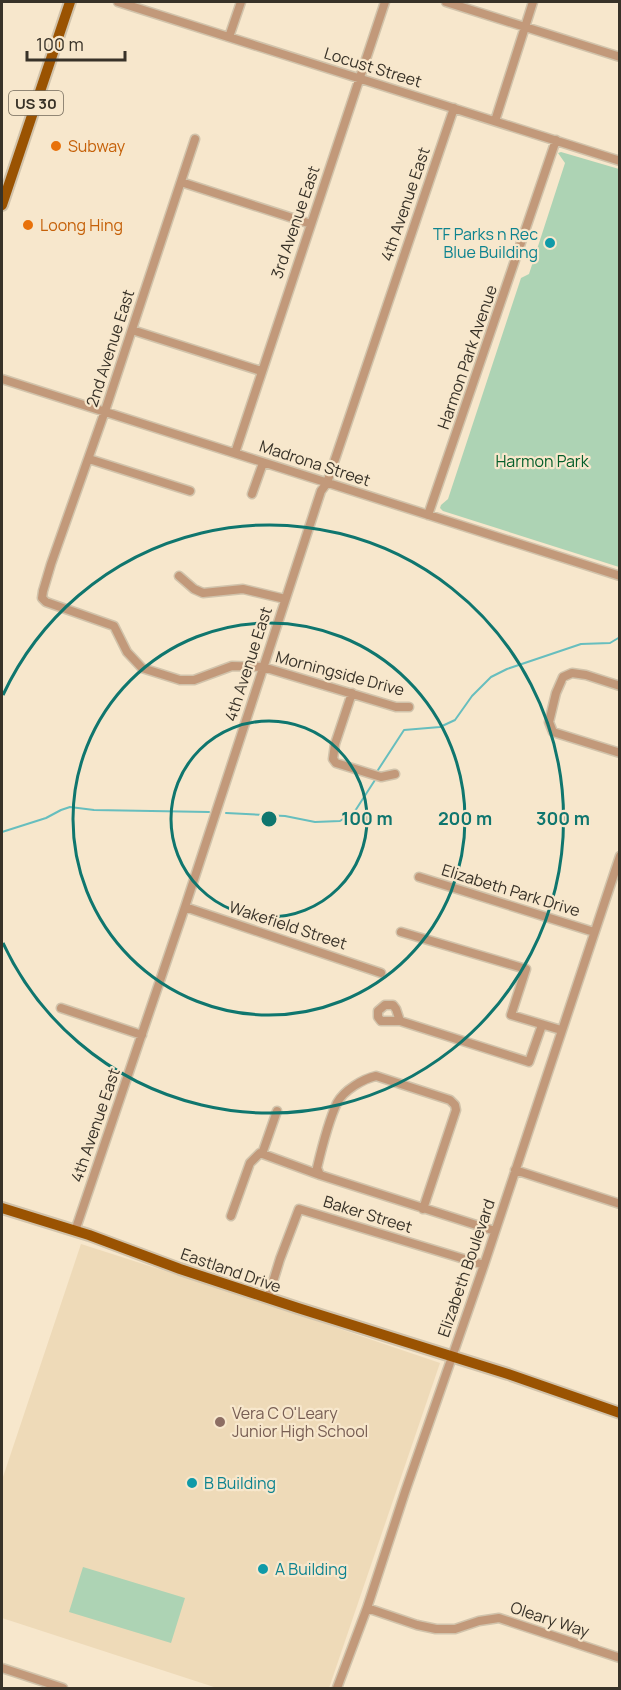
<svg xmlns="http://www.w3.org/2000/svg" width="621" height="1690" viewBox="0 0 621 1690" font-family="Manrope,sans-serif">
	<rect width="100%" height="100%" fill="#f7e7cc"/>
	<path fill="#eedab8" d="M81,1244L246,1297L440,1363L329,1688H217L2,1618V1480Z"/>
	<path fill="#add3b4" d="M561,152L619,169V567L443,511L440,508L441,505L448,499L521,278L529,274L565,163L558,153Z
		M83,1567L185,1598L171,1643L69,1612Z"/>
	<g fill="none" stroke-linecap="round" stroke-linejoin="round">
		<path stroke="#67bebe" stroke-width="2" d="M378,770L404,730L440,727L455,720L472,696L491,677L507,669L581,644L610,643L620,637
			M226,813L285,816L315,822L340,821L355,811L375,780
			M2,832L46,818L61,810L70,807L94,810L209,812"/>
		<defs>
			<path id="minor" d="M118,2L620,161
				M446,2L620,57
				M229,37L241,2
				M495,121L533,2
				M195,139L105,411L51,564L43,591L42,598L46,602L114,626L127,652L142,668L180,680H194L232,666L263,667L396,707H409
				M181,182L311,224
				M132,330L261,371
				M2,379L620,576
				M235,453L385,2
				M89,459L190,491
				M252,494L263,463
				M428,515L556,140
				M179,576L194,589L203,593L243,589L285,599
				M620,686L586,675L572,673L563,677L556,693L549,722L553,732L620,753
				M352,693L335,744L333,759L336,763L381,777L395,774
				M419,877L594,932
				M185,907L381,973
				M401,932L526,969L511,1015L561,1030
				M61,1008L142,1035
				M400,1021L396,1009L393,1005H385L378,1011V1017L381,1021H400L529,1062L542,1025
				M262,1154L277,1111
				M515,1170L620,1204
				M423,1209L456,1110L455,1105L450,1100L376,1076C363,1079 344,1090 337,1103C328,1122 322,1147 317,1168L320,1175L495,1231
				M231,1216L250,1163L260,1153L320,1175
				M75,1231L185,907L321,491L327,483L454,108
				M268,1298L280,1259L299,1209L484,1265
				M367,1608L417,1625L436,1629H455L479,1621L499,1618L620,1658
				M2,1668L63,1688
				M337,1688L367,1608L405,1492L484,1265L620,856"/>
			<path id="major" d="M2,205L70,2
				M2,1208L89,1235L180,1269L298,1308L508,1374L620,1413"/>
		</defs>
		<use href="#minor" stroke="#d1c3ab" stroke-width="11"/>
		<use href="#major" stroke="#d1c3ab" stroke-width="14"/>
		<use href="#minor" stroke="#c2997a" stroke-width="8"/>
		<use href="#major" stroke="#9a5302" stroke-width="10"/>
	</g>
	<g fill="none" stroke="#0f766e" stroke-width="3">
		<circle cx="269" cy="819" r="98"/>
		<circle cx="269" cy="819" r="196"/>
		<path d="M3 695A294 294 0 1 1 3 943"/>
	</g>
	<g fill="#e8710a" stroke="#f7e7cc" stroke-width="2">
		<circle cx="56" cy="146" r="6"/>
		<circle cx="28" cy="225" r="6"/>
	</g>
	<g fill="#0f9aa8" stroke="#f7e7cc" stroke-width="2">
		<circle cx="550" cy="243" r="6"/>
		<circle cx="192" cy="1483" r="6"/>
		<circle cx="263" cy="1569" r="6"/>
	</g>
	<circle fill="#8d6e63" stroke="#f7e7cc" stroke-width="2" cx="220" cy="1422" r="6"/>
	<g text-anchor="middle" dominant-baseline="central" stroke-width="4.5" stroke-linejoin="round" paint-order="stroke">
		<rect fill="#f7e7cc" stroke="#716859" stroke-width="1.5" x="9" y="91" width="54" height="24" rx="4.5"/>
		<g font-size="15" font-weight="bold" fill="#383228">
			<text x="36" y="103">US 30</text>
		</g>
		<g font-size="16" fill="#383228" stroke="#f7e7cc">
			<text transform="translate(373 67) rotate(17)">Locust Street</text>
			<text transform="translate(405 204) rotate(-71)">4th Avenue East</text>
			<text transform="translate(295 222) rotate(-71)">3rd Avenue East</text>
			<text transform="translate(110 348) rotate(-72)">2nd Avenue East</text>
			<text transform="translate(467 357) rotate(-71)">Harmon Park Avenue</text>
			<text transform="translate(315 463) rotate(18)">Madrona Street</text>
			<text transform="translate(248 664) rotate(-72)">4th Avenue East</text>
			<text transform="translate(340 673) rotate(15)">Morningside Drive</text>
			<text transform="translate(511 890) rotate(17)">Elizabeth Park Drive</text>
			<text transform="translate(288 925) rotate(18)">Wakefield Street</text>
			<text transform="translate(95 1125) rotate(-71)">4th Avenue East</text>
			<text transform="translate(368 1214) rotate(17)">Baker Street</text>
			<text transform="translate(466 1268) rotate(-71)">Elizabeth Boulevard</text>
			<text transform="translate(231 1270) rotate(19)">Eastland Drive</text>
			<text transform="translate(550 1619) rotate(18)">Oleary Way</text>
		</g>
		<g font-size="16" fill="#c56008" stroke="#f7e7cc" text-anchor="start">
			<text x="68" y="146">Subway</text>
			<text x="40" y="225">Loong Hing</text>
		</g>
		<g font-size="16" fill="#0d838f" stroke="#f7e7cc" text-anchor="start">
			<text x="538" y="234" text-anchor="end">TF Parks n Rec<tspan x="538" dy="18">Blue Building</tspan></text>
			<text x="204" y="1483">B Building</text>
			<text x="275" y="1569">A Building</text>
		</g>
		<g font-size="16" fill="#045e2a" stroke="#f7e7cc">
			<text x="542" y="461">Harmon Park</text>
		</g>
		<g font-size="16" fill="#785e54" stroke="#f7e7cc" text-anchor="start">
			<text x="232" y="1413">Vera C O'Leary<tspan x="232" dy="18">Junior High School</tspan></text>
		</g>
	</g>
	<circle cx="269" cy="819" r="9" fill="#0f766e" stroke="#f7e7cc" stroke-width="3"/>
	<g font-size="18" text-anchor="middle" font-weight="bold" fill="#0f766e" stroke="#f7e7cc" stroke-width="4.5" stroke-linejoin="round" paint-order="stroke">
		<text x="367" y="825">100 m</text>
		<text x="465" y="825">200 m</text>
		<text x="563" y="825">300 m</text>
	</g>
	<rect width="621" height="1690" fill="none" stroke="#383228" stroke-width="6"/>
	<path d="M27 51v9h98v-9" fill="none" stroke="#383228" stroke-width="3"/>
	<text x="36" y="51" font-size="18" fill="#383228" stroke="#f7e7cc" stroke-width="4.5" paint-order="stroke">100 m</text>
</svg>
